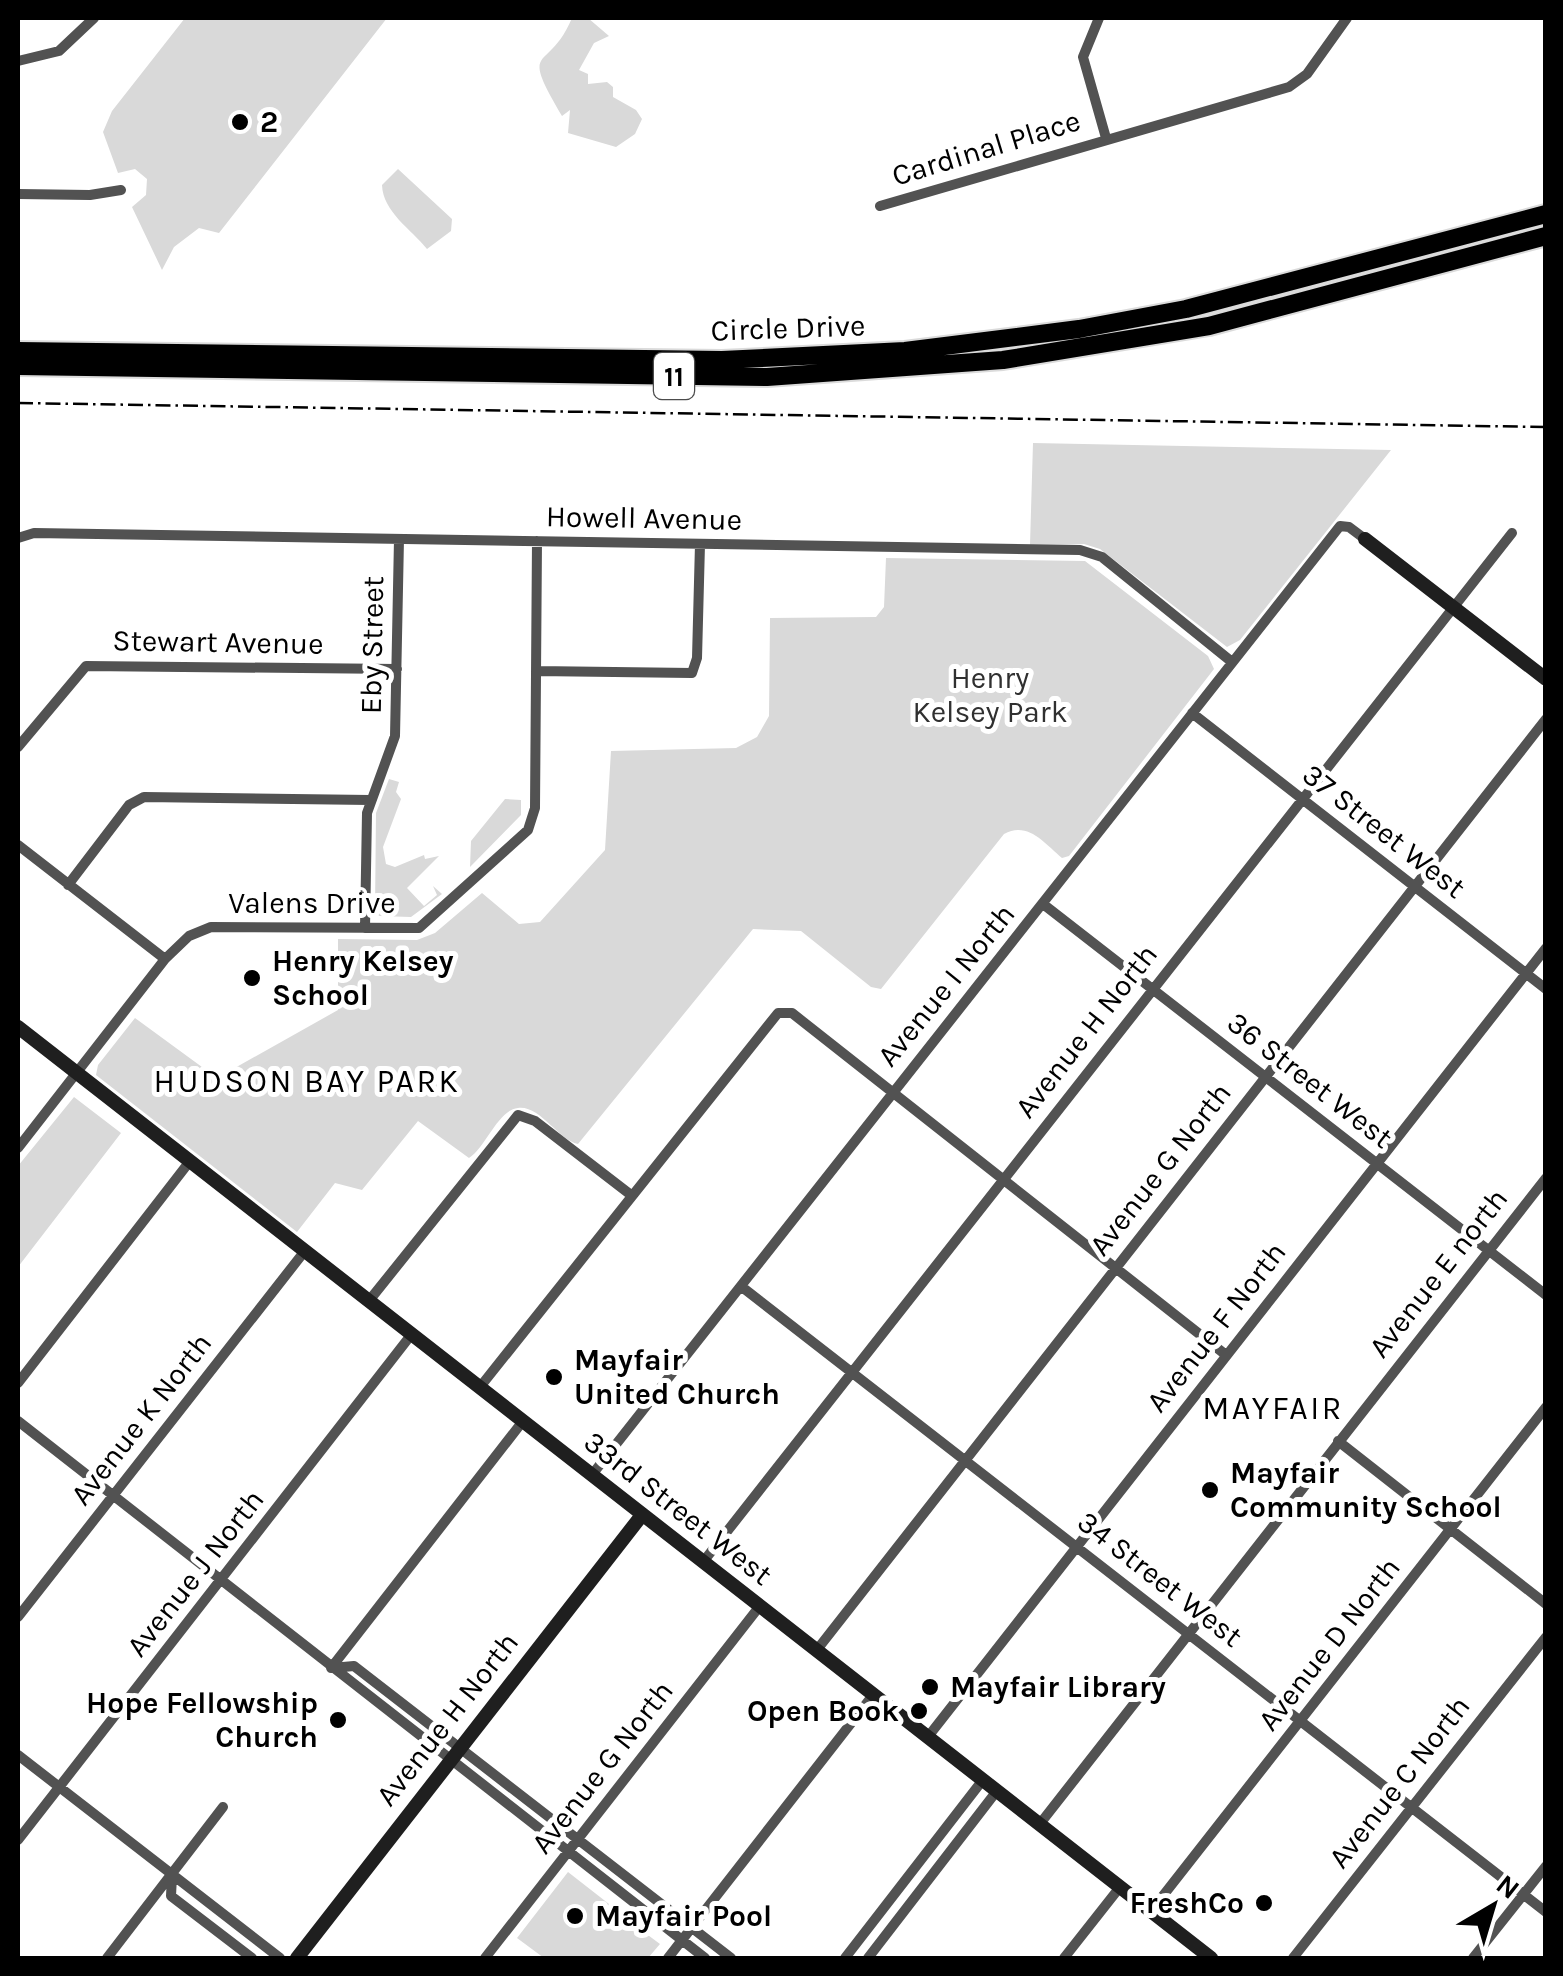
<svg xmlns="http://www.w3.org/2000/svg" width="1563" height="1976" viewBox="0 0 1563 1976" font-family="Karla,sans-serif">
	<rect width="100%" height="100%" fill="#fff"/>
	<path fill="#d9d9d9" d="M185,18H387L219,233L199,228L174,247L162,270L132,207L146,195L147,179L135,169L118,173L103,132L112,111Z
		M572,18H588L609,36L594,43L579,70L588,74V84L607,82L613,87V97L636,110L642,119L635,134L616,147L568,133L570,110L562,116C518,41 548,75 572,18Z
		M398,169L452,219L451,231L427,249C411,229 383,212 382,185Z
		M1033,443L1391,450L1240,640L1227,647L1100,549L1084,544L1030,545Z
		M886,558L1085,561L1208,656L1214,669L1069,856L1062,858C1044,843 1028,821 1004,834L881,989L871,987L801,931L753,929L578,1144C558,1140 540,1105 518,1108C498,1110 486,1147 469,1158L418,1121L362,1190L335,1183L297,1232L96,1075L98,1065L135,1018L217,1078L338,1010V939L417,940L435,933L482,893L519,924L540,922L605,850L611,751L736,748L757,737L769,716L770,618L876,617L884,607Z
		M389,779L399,782L396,792L401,799L383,847L386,864L395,867L424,855L425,859L439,856L407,888L424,906L437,895L433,886L442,894L411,917L379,916L375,910L376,813Z
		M505,799L521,800V815L470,867L471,841Z
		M74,1097L121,1133L18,1267V1166Z
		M568,1872L609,1904L607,1914L625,1918L660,1944L648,1958H544L517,1938Z"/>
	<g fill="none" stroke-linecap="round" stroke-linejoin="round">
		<defs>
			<path id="highway" d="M18,351L722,360L905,351L1079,329L1186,309L1546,214
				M18,366L767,377L1003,360L1209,326L1546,236"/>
		</defs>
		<use href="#highway" stroke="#dbdbdb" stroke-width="22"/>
		<path stroke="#525252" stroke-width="10" d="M1099,18L1083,57L1106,138
			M18,61L59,51L94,18
			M18,194L90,195L121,190
			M880,206L1289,87L1307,74L1347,18
			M18,538L34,533L1080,550L1102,557L1232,662
			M536,671L692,673L697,658L700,544
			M1192,713L1546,989
			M18,747L86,666L397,669
			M18,845L165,959
			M68,885L129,805L144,797L370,800
			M1043,904L1546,1295
			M365,928L367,813L395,736L399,539
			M18,1148L165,959L189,936L211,927L419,928L528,830L535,808L537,541
			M742,1287L1546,1912
			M368,1302L518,1115L535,1121L631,1195
			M18,1383L190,1161
			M480,1387L778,1013H792L1226,1355
			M18,1421L705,1958
			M1338,1441L1546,1604
			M591,1476L1340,526L1349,527L1365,539
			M703,1562L1512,533
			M18,1617L304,1252
			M816,1651L1546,719
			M331,1668L523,1421
			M332,1668L354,1666L731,1958
			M927,1738L1546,948
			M18,1755L280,1958
			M1039,1825L1546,1178
			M18,1840L411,1335
			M172,1876L171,1896L252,1958
			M1151,1911L1546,1407
			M107,1958L223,1807
			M485,1958L759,1607
			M668,1958L873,1695
			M845,1958L982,1781
			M868,1958L996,1792
			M1064,1958L1120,1887
			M1293,1958L1546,1637
			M1473,1958L1546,1866"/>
		<path stroke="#1f1f1f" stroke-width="14" d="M1365,539L1546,679
			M18,1027L1211,1958
			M297,1958L642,1515"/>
		<use href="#highway" stroke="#000" stroke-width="18"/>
		<path stroke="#000" stroke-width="2.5" stroke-dasharray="15 5 2.5 5" stroke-linecap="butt" d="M18,403L1546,427"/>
	</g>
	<g fill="#000" stroke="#fff" stroke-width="4">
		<circle cx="240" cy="122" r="10"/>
		<circle cx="252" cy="978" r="10"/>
		<circle cx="554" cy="1377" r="10"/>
		<circle cx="1210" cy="1490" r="10"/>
		<circle cx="930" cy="1687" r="10"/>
		<circle cx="919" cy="1711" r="10"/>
		<circle cx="338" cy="1720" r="10"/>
		<circle cx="1264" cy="1903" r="10"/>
		<circle cx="575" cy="1916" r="10"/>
	</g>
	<g text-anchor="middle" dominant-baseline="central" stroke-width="10" stroke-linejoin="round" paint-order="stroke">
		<rect fill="#fff" stroke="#4c4c4c" stroke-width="2.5" x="654" y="353" width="40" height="46" rx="8"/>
		<g font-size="28" font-weight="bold" fill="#000">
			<text x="674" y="376">11</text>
		</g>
		<g font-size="30" font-weight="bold" fill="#000" stroke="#fff" text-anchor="start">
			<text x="260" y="122">2</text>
			<text x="272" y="961">Henry Kelsey<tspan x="272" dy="34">School</tspan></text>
			<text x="574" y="1360">Mayfair<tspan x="574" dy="34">United Church</tspan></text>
			<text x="1230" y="1473">Mayfair<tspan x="1230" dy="34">Community School</tspan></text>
			<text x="950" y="1687">Mayfair Library</text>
			<text x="318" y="1703" text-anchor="end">Hope Fellowship<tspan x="318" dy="34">Church</tspan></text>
			<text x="899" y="1711" text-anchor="end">Open Book</text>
			<text x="1244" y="1903" text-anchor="end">FreshCo</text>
			<text x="595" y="1916">Mayfair Pool</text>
		</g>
		<g font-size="30" fill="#000" stroke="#fff">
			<text transform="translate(986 148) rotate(-17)">Cardinal Place</text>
			<text transform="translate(788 328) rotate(-2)">Circle Drive</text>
			<text transform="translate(644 518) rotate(1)">Howell Avenue</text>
			<text transform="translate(218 642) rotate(1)">Stewart Avenue</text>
			<text transform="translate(372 645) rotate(-89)">Eby Street</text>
			<text transform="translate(1384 831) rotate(38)">37 Street West</text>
			<text x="312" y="903">Valens Drive</text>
			<text transform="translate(946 985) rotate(-51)">Avenue I North</text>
			<text transform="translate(1086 1031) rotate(-52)">Avenue H North</text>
			<text transform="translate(1310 1080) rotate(38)">36 Street West</text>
			<text transform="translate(1160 1169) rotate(-52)">Avenue G North</text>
			<text transform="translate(1438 1273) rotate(-52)">Avenue E north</text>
			<text transform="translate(1216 1327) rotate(-52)">Avenue F North</text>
			<text transform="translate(141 1419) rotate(-52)">Avenue K North</text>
			<text transform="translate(678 1508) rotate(38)">33rd Street West</text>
			<text transform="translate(195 1573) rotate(-52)">Avenue J North</text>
			<text transform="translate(1160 1579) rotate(38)">34 Street West</text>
			<text transform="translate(1329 1644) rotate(-52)">Avenue D North</text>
			<text transform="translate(447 1719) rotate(-52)">Avenue H North</text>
			<text transform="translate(602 1767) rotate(-52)">Avenue G North</text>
			<text transform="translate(1399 1782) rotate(-52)">Avenue C North</text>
		</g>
		<g font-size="30" fill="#303030" stroke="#fff">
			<text x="990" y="678">Henry<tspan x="990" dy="34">Kelsey Park</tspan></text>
		</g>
		<g font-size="32" letter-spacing="2.5" fill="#000" stroke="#fff">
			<text x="307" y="1081">HUDSON BAY PARK</text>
			<text x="1273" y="1408">MAYFAIR</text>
		</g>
	</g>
	<rect width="1563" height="1976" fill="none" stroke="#000000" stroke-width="40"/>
	<g transform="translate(1493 1906) rotate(38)" stroke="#ffffff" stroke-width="8" paint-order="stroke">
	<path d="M0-8L18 38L0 25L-18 38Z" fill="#000000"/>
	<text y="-15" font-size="28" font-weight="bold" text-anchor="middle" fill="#000000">N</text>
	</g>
</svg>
